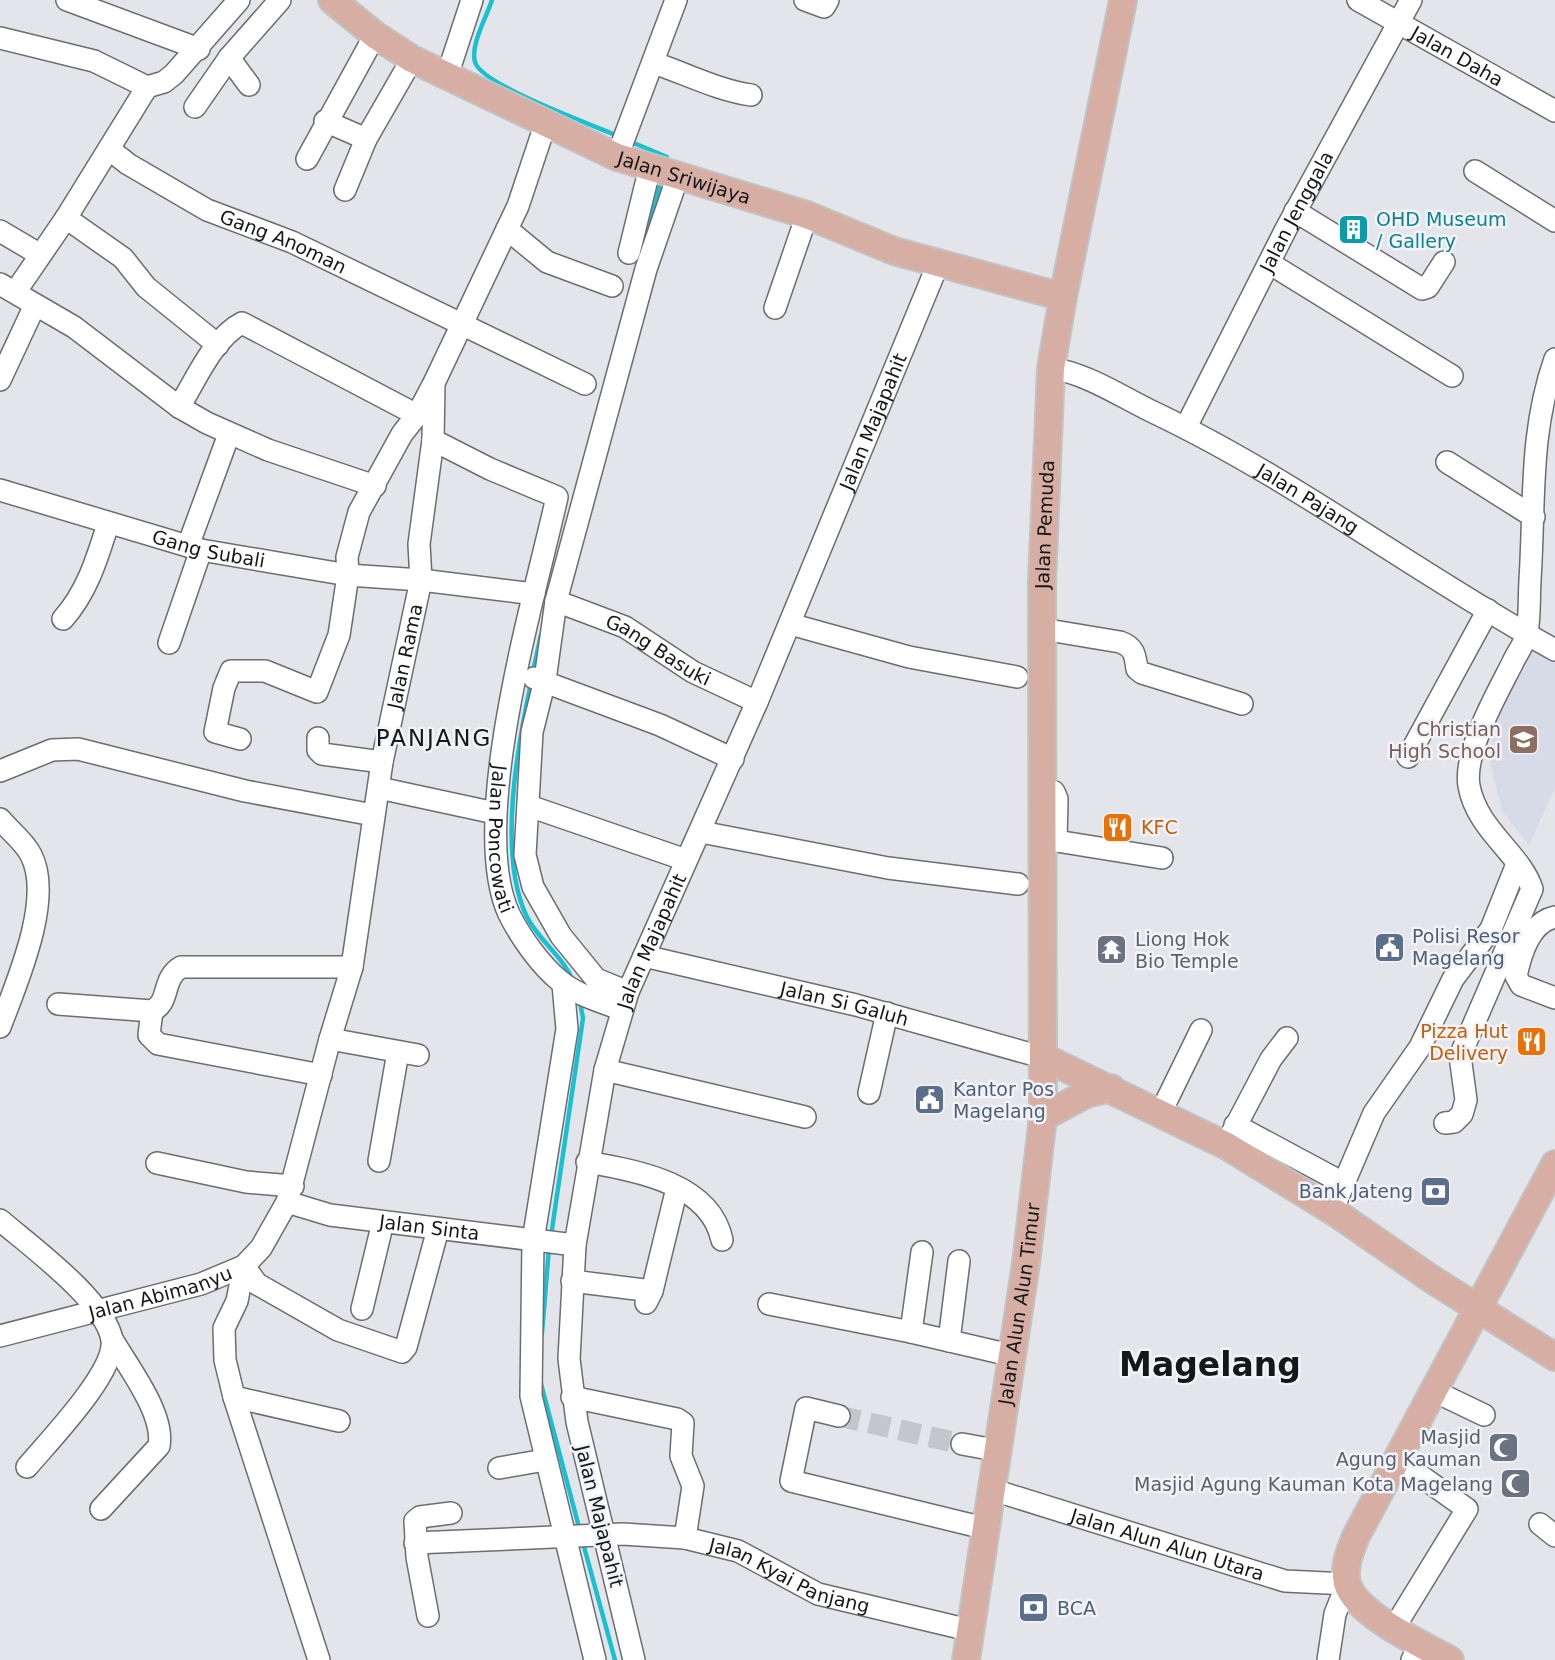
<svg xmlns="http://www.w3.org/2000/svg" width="1555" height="1660" viewBox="0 0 1555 1660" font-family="'DejaVu Sans',sans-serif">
	<rect width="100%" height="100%" fill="#e4e5eb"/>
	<path fill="#d7dae7" d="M1529,637L1555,654V788L1529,845L1502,811L1489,759L1496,721Z"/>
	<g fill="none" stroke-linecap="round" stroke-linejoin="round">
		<path stroke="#17c1cf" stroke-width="4.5" d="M492,0C487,16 470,45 475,62C481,85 593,125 618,136
			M629,141L667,157L666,163
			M648,231L662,178
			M533,671L541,635
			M531,683C517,749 498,853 526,915C537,939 563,956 573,981
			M551,1236L583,1018L580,1002
			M542,1333L549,1248
			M540,1380L580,1531
			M583,1543L615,1660"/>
		<path stroke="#c5c6cc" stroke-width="21" stroke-dasharray="21 10" stroke-linecap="butt" d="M839,1416L962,1444"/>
		<defs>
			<g id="minor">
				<path d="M67,0L199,49"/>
				<path d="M805,0L824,7L828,0"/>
				<path id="s1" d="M1358,0L1555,111"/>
				<path d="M0,38L94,61L147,87"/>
				<path d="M229,58L249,85"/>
				<path d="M654,63C687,74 717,90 751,95"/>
				<path d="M447,76L472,0"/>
				<path d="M195,107L229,58L280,0"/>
				<path d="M325,121L366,139"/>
				<path id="s2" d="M109,149L128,164L207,210L292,242L585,384"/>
				<path d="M617,157L676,0"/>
				<path d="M307,159L375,35"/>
				<path d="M1475,171L1555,221"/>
				<path d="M345,190L366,139L412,59"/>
				<path d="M1295,211L1422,289L1428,287L1444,262"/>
				<path d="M66,218L123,258L146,287L218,345"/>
				<path d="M507,229L547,262L612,286"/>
				<path d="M0,231L39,254"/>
				<path d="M629,253L650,167"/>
				<path d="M1269,263L1452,376"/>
				<path d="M0,284L74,327L179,407L207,423L268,450L375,486"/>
				<path d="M16,291L66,218L147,87L164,82L174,74L239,0"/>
				<path d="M775,308L807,215"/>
				<path id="s3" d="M1051,368C1088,374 1120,396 1153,412C1294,479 1419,575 1555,650"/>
				<path d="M0,380L35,305"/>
				<path d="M179,407C196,380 213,338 242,323L417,415"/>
				<path id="s4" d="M1186,427L1286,229L1411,0"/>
				<path id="s5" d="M433,440L490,469L557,497C535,596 467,823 509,914C520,936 540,965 560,981C576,995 603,1002 622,1010"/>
				<path d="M1447,462L1534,517"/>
				<path id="s6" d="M0,490L201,550L348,575L421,580L534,594"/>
				<path d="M188,546L229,434"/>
				<path id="s7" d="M556,601L625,627L693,672L757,702"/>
				<path d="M63,619C87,592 97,559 108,524"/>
				<path d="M790,624L909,657L1017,677"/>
				<path d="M1042,629L1120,642C1134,647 1135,654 1137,669L1142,673L1242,704"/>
				<path d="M169,643L201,550"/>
				<path d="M534,678L660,725L733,759"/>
				<path d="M318,738V750L322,754L382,762"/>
				<path d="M240,739L215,732L224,688L231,671H265L317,692L339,635L348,575L347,557L359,512L402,434L417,415L433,385"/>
				<path d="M1408,757L1488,610"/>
				<path d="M0,771L52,750L78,749L245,791L373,815"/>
				<path d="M379,788L495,813"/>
				<path d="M1043,791L1054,792L1057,799L1056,841"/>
				<path d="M529,806L686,860"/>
				<path d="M0,819C10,831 24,841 31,855C54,899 16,984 0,1027"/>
				<path d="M701,832L888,868L1018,884"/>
				<path d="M1044,839L1162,858"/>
				<path d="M1555,917C1530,922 1521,953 1516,976L1521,985L1555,998"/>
				<path id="s8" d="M644,956L856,1005L1045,1058"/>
				<path d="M563,984L567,1029L533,1241L531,1396L595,1660"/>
				<path d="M628,992L596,979L561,936L533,887L525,855L532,732L545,680L556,601L646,269L678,176"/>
				<path d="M58,1004L152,1011C171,1002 161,979 181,967H352"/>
				<path d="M152,1011L149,1035L158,1044L321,1075"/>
				<path d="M330,1039L418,1055"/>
				<path d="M605,1070L805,1117"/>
				<path d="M869,1093L887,1013"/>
				<path d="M1161,1112L1201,1030"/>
				<path d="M1445,1123L1454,1122L1462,1114L1466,1100L1460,1056L1532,889C1521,854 1477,830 1469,786C1463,752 1498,692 1513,662C1517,653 1525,643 1527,633C1530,616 1529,597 1530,580C1535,503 1529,433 1555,359"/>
				<path d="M1235,1125L1345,1184"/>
				<path d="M1230,1137L1271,1059L1287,1038"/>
				<path d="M379,1161L398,1052"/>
				<path d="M587,1162C637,1171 710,1183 722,1240"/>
				<path d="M157,1163L246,1182L293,1186"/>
				<path id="s9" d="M287,1202L330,1215L575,1245"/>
				<path d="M1332,1211L1374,1113L1420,1047L1453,979L1491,929L1517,864"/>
				<path d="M0,1220C29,1245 106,1301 112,1340C116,1372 48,1442 27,1467"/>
				<path d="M244,1266L237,1301L224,1328L225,1360L234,1397L319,1660"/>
				<path d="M244,1266L257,1284L338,1330L402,1352L406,1347L438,1229"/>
				<path d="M572,1281L652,1291L646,1303"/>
				<path d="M652,1291L677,1188"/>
				<path d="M769,1304L911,1332L1010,1355"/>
				<path d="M362,1309L383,1222"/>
				<path d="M911,1332L922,1252"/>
				<path id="s10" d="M0,1336L201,1284L244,1266L261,1248L287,1202L330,1039L352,967L382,762L421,580L419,544L433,440L434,383L518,206L545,125"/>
				<path d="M949,1341L959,1261"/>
				<path d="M1434,1391L1484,1415"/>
				<path d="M234,1397L339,1421"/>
				<path d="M572,1397L677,1419L683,1423L681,1456L693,1486L685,1538"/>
				<path d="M839,1416L806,1408L791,1481L984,1528"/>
				<path d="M962,1444L995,1450"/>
				<path d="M499,1468L545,1460"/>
				<path id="s11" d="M990,1489L1285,1581L1347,1584L1335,1614L1328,1660"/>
				<path d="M101,1509L159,1446C165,1414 128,1367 112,1339"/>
				<path d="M1540,1524L1555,1536"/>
				<path id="s12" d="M415,1543L623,1534L685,1538L738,1551L818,1594L969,1630"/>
				<path d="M428,1616L417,1557L415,1521L420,1517L451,1513"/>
				<path d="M1394,1628L1467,1509L1397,1459"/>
				<path id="s13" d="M634,1660L577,1422L569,1359L575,1245L605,1070L628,992L757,702L938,264"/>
				<path d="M1412,1660L1420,1643"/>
			</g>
			<g id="major">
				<path id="s14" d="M332,0L375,35L412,59L617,157L807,215L894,251L1063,297"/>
				<path d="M1045,1058L1227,1146L1336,1213L1430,1278L1555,1357"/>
				<path d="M1043,1117L1086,1094L1111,1088"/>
				<path id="s15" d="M966,1660L1026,1263L1043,1117L1042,582L1051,368L1063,297L1123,0"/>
				<path d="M1450,1660C1423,1645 1355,1614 1347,1583C1343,1567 1350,1551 1356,1536L1555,1164"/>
			</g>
		</defs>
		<use href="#minor" stroke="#6c6d72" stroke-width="24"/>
		<use href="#major" stroke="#c2c3c3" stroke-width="30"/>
		<use href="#minor" stroke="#fff" stroke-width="21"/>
		<use href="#major" stroke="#d7aea3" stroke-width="26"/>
	</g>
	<defs>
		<symbol id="building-square" viewBox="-11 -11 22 22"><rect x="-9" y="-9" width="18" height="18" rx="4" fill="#0f9aa8" stroke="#f1f3f9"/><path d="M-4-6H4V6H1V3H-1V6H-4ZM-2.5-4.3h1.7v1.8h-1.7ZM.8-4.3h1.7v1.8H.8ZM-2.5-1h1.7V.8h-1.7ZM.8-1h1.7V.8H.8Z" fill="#fff"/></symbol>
		<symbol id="school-square" viewBox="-11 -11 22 22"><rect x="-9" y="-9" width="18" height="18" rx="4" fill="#8d6e63" stroke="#f1f3f9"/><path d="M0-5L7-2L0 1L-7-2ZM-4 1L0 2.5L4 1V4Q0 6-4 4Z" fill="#fff"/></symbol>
		<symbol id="restaurant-square" viewBox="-11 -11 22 22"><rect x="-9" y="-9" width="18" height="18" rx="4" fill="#e8710a" stroke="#f1f3f9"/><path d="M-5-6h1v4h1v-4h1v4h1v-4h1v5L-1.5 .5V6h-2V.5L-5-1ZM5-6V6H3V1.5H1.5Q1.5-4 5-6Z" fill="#fff"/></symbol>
		<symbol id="civic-square" viewBox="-11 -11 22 22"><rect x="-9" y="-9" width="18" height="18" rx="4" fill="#5c6f8a" stroke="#f1f3f9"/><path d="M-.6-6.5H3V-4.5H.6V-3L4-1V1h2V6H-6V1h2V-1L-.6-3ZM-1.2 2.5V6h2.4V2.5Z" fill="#fff"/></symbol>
		<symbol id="temple-square" viewBox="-11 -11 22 22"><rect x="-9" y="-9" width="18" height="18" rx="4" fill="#6b7280" stroke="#f1f3f9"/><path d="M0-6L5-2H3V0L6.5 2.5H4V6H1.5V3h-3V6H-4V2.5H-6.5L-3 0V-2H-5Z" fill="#fff"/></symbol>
		<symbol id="bank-square" viewBox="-11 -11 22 22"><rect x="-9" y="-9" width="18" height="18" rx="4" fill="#5c6f8a" stroke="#f1f3f9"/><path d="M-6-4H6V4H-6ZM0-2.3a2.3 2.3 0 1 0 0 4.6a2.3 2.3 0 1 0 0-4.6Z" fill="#fff"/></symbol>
		<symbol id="mosque-square" viewBox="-11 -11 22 22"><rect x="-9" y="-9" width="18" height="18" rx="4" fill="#6b7280" stroke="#f1f3f9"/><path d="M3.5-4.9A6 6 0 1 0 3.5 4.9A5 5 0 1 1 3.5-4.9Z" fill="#fff"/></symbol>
	</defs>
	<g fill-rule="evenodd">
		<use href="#building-square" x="1336" y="212" width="35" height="35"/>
		<use href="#school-square" x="1506" y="722" width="35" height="35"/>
		<use href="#restaurant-square" x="1100" y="810" width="35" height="35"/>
		<use href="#civic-square" x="1372" y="930" width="35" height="35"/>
		<use href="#temple-square" x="1094" y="932" width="35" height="35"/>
		<use href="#restaurant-square" x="1514" y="1024" width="35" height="35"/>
		<use href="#civic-square" x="912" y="1082" width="35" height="35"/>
		<use href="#bank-square" x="1418" y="1174" width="35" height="35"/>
		<use href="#mosque-square" x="1486" y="1430" width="35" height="35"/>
		<use href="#mosque-square" x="1498" y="1466" width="35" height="35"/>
		<use href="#bank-square" x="1016" y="1590" width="35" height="35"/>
	</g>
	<g text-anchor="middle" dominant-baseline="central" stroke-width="5" stroke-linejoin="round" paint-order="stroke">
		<g font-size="19" fill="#161719" stroke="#f1f3f9">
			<text stroke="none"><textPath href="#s1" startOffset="114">Jalan Daha</textPath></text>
			<text stroke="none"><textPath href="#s14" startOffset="397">Jalan Sriwijaya</textPath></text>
			<text stroke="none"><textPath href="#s4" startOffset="242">Jalan Jenggala</textPath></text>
			<text stroke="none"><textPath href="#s2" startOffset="198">Gang Anoman</textPath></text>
			<text stroke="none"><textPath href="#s13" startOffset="1302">Jalan Majapahit</textPath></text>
			<text stroke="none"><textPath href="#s3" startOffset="289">Jalan Pajang</textPath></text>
			<text stroke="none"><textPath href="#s15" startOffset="1141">Jalan Pemuda</textPath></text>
			<text stroke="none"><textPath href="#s6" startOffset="217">Gang Subali</textPath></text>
			<text stroke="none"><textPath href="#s7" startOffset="114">Gang Basuki</textPath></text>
			<text stroke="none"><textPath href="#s10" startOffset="891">Jalan Rama</textPath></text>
			<text stroke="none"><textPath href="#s5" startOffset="485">Jalan Poncowati</textPath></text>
			<text stroke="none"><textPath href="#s13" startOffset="737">Jalan Majapahit</textPath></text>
			<text stroke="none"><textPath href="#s8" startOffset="206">Jalan Si Galuh</textPath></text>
			<text stroke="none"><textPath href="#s9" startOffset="145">Jalan Sinta</textPath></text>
			<text stroke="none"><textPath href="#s10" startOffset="166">Jalan Abimanyu</textPath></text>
			<text stroke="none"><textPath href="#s15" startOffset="360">Jalan Alun Alun Timur</textPath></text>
			<text transform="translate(600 1516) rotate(76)">Jalan Majapahit</text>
			<text stroke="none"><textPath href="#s11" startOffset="186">Jalan Alun Alun Utara</textPath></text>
			<text stroke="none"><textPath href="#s12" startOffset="382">Jalan Kyai Panjang</textPath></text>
		</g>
		<g font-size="19" fill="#0d838f" stroke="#f1f3f9" text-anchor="start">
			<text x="1376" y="219">OHD Museum<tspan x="1376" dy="22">/ Gallery</tspan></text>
		</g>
		<g font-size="19" fill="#785e54" stroke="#f1f3f9" text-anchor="end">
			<text x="1501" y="729">Christian<tspan x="1501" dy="22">High School</tspan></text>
		</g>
		<g font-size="19" fill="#c56008" stroke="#f1f3f9" text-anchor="start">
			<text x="1141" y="827">KFC</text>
			<text x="1508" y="1031" text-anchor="end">Pizza Hut<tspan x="1508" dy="22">Delivery</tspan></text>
		</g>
		<g font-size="19" fill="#4e5e75" stroke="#f1f3f9" text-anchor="start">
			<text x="1412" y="936">Polisi Resor<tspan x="1412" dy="22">Magelang</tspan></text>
			<text x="953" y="1089">Kantor Pos<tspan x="953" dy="22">Magelang</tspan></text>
			<text x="1413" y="1191" text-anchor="end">Bank Jateng</text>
			<text x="1057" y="1608">BCA</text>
		</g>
		<g font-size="19" fill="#5b616d" stroke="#f1f3f9" text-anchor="end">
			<text x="1135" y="939" text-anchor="start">Liong Hok<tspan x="1135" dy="22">Bio Temple</tspan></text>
			<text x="1481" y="1437">Masjid<tspan x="1481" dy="22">Agung Kauman</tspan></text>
			<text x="1493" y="1484">Masjid Agung Kauman Kota Magelang</text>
		</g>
		<g font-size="23" letter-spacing="2" fill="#161719" stroke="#f1f3f9">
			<text x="434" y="738">PANJANG</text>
		</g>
		<g font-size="33" font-weight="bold" fill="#161719" stroke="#f1f3f9">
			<text x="1210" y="1364">Magelang</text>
		</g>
	</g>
</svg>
